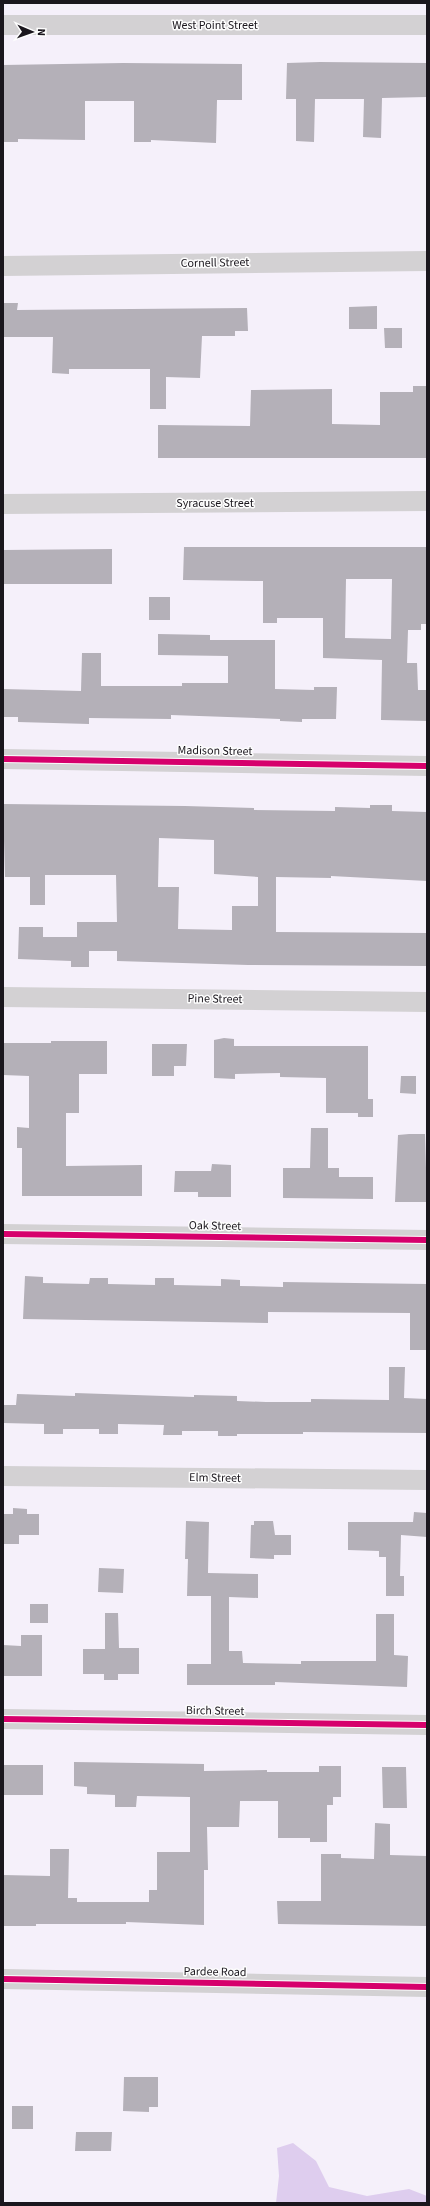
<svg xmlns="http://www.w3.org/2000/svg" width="430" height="2206" viewBox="0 0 430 2206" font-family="'Source Sans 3',sans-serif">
	<rect width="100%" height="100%" fill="#f5f0fa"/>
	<path fill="#decdee" d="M293,2143L316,2161L329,2187L367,2196L409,2189L427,2196V2203H276L279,2176L277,2148Z"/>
	<path fill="#b4b0b8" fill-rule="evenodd" d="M320,62L427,63V97L382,98L381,138L363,137L364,99H315L314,142L296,141V99H286L287,63Z
		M123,63L242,64V100H217L216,143L151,140V142H134V101H85V140L18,139V142H3V65Z
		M3,303H18L17,310L247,308L248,331H235V336H202L200,378L166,377V409H150V369H69V374L52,373L53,337H3Z
		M377,306V329H349V307Z
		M384,328H402V348H385Z
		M413,386H427V458H158V425L250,426L251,390L332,389V424L380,425V392H413Z
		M184,547H427V624H421V630H408L407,663H417L418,690H427V721L381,720L382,660L323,658V618H277V623H263V581L183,580ZM346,579H392L391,639L345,638Z
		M112,549V584H3V550Z
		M149,597H170V620H149Z
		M158,634L210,635V640H275V689L314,690V687H337L336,719H302V722L280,721V719L171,715V719L89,718V724L18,722V717H3V689L81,691L82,653H101V686H182V683H228V656L158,655Z
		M3,804L185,806L254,808V810L335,811V807L370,808V805H392V811L427,812V881L331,876V878L276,877V932L427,933V966L248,965L117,961V951H89V967H71V961L18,959L19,927H43V937H77V922H117L116,875H45V905H30V877H5ZM159,838L214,840V874L258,877V906H232V930L178,929L179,887H158Z
		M224,1038L234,1039V1046H368V1099H373V1117H358V1113H326V1078L280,1077V1073L235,1074V1079L214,1078V1040Z
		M51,1041H107V1074H79V1113H66V1166L142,1165V1196H22V1148H17V1127L29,1128V1076L3,1075V1043H51Z
		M152,1044H187L186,1066H174V1076H152Z
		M401,1076H416V1094L400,1093Z
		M311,1128H328V1168H339V1177H373V1199L283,1198V1168H310Z
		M409,1134H425L427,1202H395L398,1135Z
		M212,1164L231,1165V1197H198V1192H174L175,1171H211Z
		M25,1276L43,1277V1283L89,1284L90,1278H108V1284L155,1285V1278H174V1285L221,1286V1279L240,1280V1286L283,1287V1282L427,1284L426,1350H410V1313L268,1312V1323L23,1319Z
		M389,1367H405L404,1398L427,1399V1433L303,1432V1434H237V1436H218V1431H182V1435H163L164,1425L118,1424V1434H99V1429H63V1434H44V1424L3,1423V1405H16L17,1394L75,1396V1393L194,1397V1395L237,1396V1401L266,1402H311V1399L389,1400Z
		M13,1508L27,1509V1514H39V1535H19V1544H4V1514H13Z
		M414,1512L427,1513V1537L401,1535L400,1576H404V1596H386V1557H379V1551L348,1550V1522H413Z
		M186,1521L209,1522L208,1573L258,1574V1598L229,1597V1651H242L243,1663L301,1664V1661H376V1614H394V1655L408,1656L407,1687L275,1682V1685H187V1664H211V1596H187L188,1559H185Z
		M254,1521H273L275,1535H291V1555H274V1559L250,1558L251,1525H254Z
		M99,1568L124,1569L123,1593L98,1592Z
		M30,1604H48V1623H30Z
		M105,1613H118L119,1648H139V1674H118V1680H104V1674H83V1649H105Z
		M21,1635H42V1676H3V1645L21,1646Z
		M74,1762L204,1764V1771L267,1770V1772H319V1766H341V1797H333V1805H327V1842H310V1838H278V1801H240L239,1827H207L208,1870H204V1925L126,1922V1924H36V1926H3V1875L50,1876V1849H69L68,1898H77V1902H149V1890H157V1852H190V1797L137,1796L136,1807H115V1795L87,1794V1787L74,1786Z
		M3,1765H43V1795H3Z
		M382,1767H406L407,1808H383Z
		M375,1823L390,1824V1855L427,1856V1926L278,1924L277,1901H321V1854H341V1858L374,1859Z
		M124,2077H158V2107H149V2112L123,2111Z
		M12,2106H33V2129H12Z
		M76,2132H112L111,2151H75Z"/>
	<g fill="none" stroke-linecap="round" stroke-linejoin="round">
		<path stroke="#d3d1d3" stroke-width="20" d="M3,25H427
			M3,266L427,261
			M3,504L427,501
			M3,759L427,766
			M3,997L427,1002
			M3,1234L427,1240
			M3,1476L427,1480
			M3,1719L427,1725
			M3,1979L427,1987"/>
		<defs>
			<path id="cycleway" d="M3,759L427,766
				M3,1234L427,1240
				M3,1719L427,1725
				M3,1979L427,1987"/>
		</defs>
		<use href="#cycleway" stroke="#fdfdfd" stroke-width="8"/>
		<use href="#cycleway" stroke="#d6006c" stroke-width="6"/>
	</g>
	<g text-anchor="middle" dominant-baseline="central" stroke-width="3" stroke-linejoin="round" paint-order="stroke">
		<g font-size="12" fill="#1a161d" stroke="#fdfdfd">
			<text x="215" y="25">West Point Street</text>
			<text transform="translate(215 263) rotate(-1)">Cornell Street</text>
			<text x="215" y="503">Syracuse Street</text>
			<text transform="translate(215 751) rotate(1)">Madison Street</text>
			<text transform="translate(215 999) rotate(1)">Pine Street</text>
			<text transform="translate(215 1226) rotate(1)">Oak Street</text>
			<text transform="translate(215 1478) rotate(1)">Elm Street</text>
			<text transform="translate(215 1711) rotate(1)">Birch Street</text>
			<text transform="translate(215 1972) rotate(1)">Pardee Road</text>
		</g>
	</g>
	<rect width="430" height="2206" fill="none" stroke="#1a161d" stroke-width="8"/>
	<g transform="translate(32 32) rotate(92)" stroke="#fdfdfd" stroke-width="3" paint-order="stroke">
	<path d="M0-3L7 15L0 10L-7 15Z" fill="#1a161d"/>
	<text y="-6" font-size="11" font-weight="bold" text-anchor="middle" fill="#1a161d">N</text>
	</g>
</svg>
